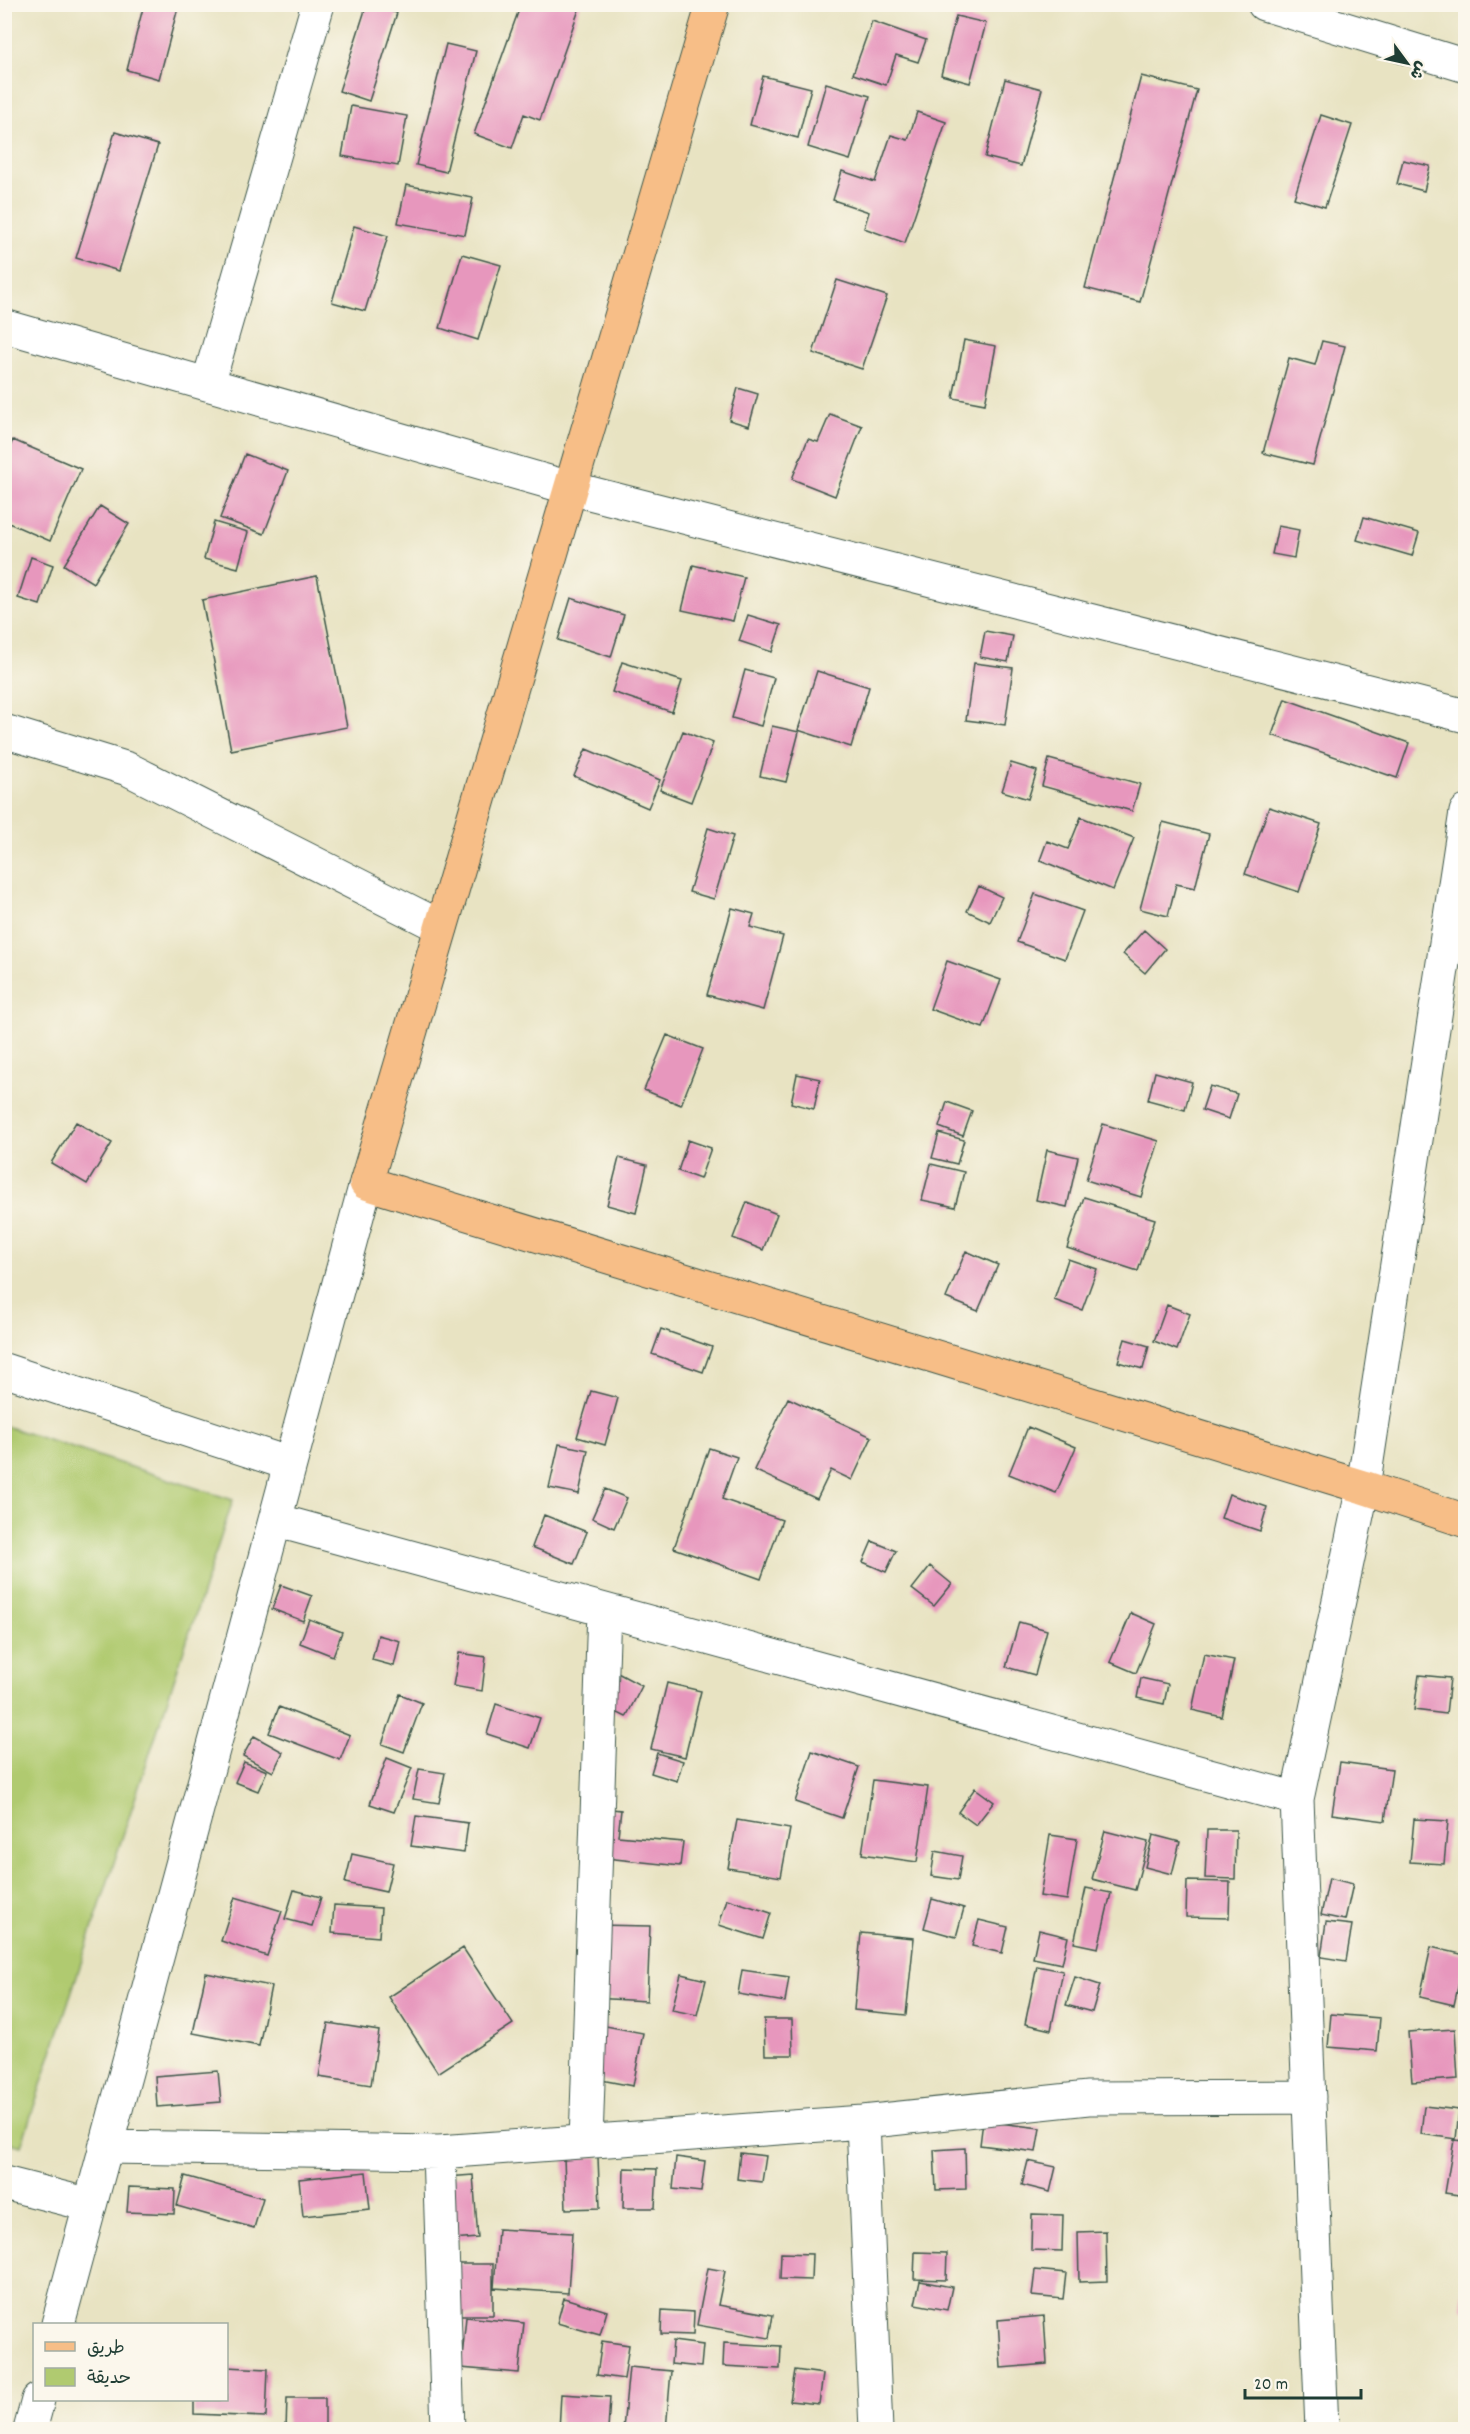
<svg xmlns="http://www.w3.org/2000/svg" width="1470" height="2434" viewBox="0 0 1470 2434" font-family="Dekko,'Playpen Sans Arabic',sans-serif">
	<rect width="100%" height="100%" fill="#fbf7ec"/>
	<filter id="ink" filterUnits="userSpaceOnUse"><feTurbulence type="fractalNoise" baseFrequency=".0167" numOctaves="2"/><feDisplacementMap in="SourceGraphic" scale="12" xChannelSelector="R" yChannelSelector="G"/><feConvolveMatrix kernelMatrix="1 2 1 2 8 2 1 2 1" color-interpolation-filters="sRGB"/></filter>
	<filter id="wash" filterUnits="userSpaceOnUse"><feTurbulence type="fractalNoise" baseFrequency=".008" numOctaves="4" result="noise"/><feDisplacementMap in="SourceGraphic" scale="24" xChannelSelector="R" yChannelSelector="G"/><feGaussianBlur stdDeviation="1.35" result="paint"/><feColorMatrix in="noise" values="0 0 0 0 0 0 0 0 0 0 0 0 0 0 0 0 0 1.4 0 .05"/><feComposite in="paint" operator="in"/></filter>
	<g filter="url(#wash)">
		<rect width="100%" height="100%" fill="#e8e3c2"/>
		<path fill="#b0ca70" stroke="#688452" stroke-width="1.5" d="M5,1426L233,1500L21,2146L4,2141Z"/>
		<g id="blocks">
			<path fill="#e797bd" d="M144,4H179L159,79L127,70Z
				M367,4L397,13L369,101L339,91Z
				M521,4H581L540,120L524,114L512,148L474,134Z
				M1444,4H1466V11L1443,5Z
				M956,16L986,23L970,83L941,75Z
				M872,21L926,40L918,62L896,55L886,85L853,74Z
				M446,44L476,51L446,172L416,165Z
				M763,76L811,88L798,138L750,125Z
				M1141,76L1197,90L1140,302L1085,288Z
				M1005,79L1042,89L1021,166L985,157Z
				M826,83L870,96L850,160L808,147Z
				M351,106L407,116L398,166L342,156Z
				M917,112L946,122L905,243L864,228L869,212L833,200L842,171L875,182L891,135L908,140Z
				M1321,115L1352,125L1325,207L1294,198Z
				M115,132L158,145L119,271L76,258Z
				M1403,160L1430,166L1424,191L1397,184Z
				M406,185L473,198L465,235L398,223Z
				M354,226L388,236L365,311L332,302Z
				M462,254L501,265L478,340L440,328Z
				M837,280L887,296L862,369L813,353Z
				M964,340L996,346L985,404L953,398Z
				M1322,341L1345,346L1313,465L1263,453L1289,358L1315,365Z
				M738,388L758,394L749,426L729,420Z
				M830,414L862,426L835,496L792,479L808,439L818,442Z
				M13,440L81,469L50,541L4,521V460Z
				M245,454L288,471L264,534L220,518Z
				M100,506L129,524L93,583L64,565Z
				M1364,517L1419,533L1412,556L1357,540Z
				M214,522L248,532L238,568L204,559Z
				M1278,526L1299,530L1294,558L1272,554Z
				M31,557L53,565L40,605L18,598Z
				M693,565L744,577L733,621L682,610Z
				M317,576L347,727L231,750L202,600Z
				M571,598L624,615L611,657L558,640Z
				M748,615L781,625L772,652L739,641Z
				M985,631L1013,636L1008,662L980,657Z
				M622,662L682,681L672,712L612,692Z
				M974,663L1013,668L1005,725L966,720Z
				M745,670L774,678L761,726L732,718Z
				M817,671L869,687L851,747L798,730Z
				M1285,699L1409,743L1397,778L1272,735Z
				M772,726L799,732L786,782L760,776Z
				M683,731L713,743L691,802L660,790Z
				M586,749L660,780L648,808L574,776Z
				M1049,759L1140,784L1132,811L1042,786Z
				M1011,763L1037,771L1028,799L1002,791Z
				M1269,807L1321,824L1299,892L1245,874Z
				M1081,817L1134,838L1113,890L1040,860L1047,841L1068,849Z
				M1163,822L1209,834L1195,888L1176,884L1168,916L1140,909Z
				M708,828L733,836L714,899L689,892Z
				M979,886L1002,897L990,922L967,911Z
				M1035,894L1083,911L1065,959L1017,942Z
				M732,908L754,914L750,927L783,936L763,1010L707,995Z
				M1144,930L1165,949L1145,973L1123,954Z
				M947,961L1001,980L983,1028L930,1009Z
				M667,1035L703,1049L681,1105L644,1090Z
				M1155,1072L1192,1082L1185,1110L1148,1100Z
				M797,1074L820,1079L814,1109L791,1103Z
				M1210,1086L1237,1094L1229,1119L1202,1110Z
				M947,1102L972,1111L963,1136L939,1127Z
				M76,1122L112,1143L87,1184L51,1163Z
				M1103,1124L1159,1141L1141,1197L1086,1180Z
				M939,1133L964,1140L957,1164L932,1158Z
				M688,1140L711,1148L700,1179L678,1171Z
				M1047,1150L1078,1157L1067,1207L1036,1200Z
				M619,1158L647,1165L636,1213L607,1205Z
				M931,1164L964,1172L955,1207L922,1200Z
				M1084,1197L1155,1219L1138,1271L1067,1248Z
				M747,1202L777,1214L763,1250L733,1238Z
				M966,1251L998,1265L978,1311L946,1298Z
				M1068,1259L1097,1269L1082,1310L1054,1300Z
				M1167,1305L1190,1314L1177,1350L1154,1341Z
				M661,1329L712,1347L703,1372L652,1354Z
				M1125,1339L1149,1346L1143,1369L1118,1362Z
				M591,1391L618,1398L605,1445L577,1437Z
				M788,1398L872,1437L852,1480L831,1470L817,1499L754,1470Z
				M1028,1427L1076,1447L1056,1493L1009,1474Z
				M559,1444L588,1450L579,1494L549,1488Z
				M709,1448L737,1457L722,1499L782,1520L761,1579L674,1548Z
				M605,1489L627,1498L614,1528L592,1518Z
				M1229,1494L1267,1507L1260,1531L1221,1518Z
				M544,1515L587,1532L574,1564L532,1547Z
				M872,1541L896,1551L886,1572L863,1562Z
				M930,1566L952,1584L934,1606L912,1589Z
				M281,1585L312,1596L303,1621L272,1609Z
				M1131,1613L1156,1624L1136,1673L1110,1662Z
				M309,1619L342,1632L333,1656L300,1643Z
				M1019,1622L1047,1630L1035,1675L1006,1667Z
				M378,1635L400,1641L394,1666L372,1660Z
				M459,1653L486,1657L482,1691L453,1686Z
				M1204,1654L1234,1660L1222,1717L1192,1710Z
				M614,1671L642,1686L626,1717L598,1703Z
				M1419,1675L1450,1678L1446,1714L1414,1710Z
				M1141,1678L1168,1684L1164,1704L1137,1698Z
				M667,1683L701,1691L685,1757L651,1749Z
				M400,1694L422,1703L404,1752L382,1744Z
				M496,1704L540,1718L530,1748L487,1734Z
				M279,1707L350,1735L340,1760L269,1733Z
				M254,1736L283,1752L273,1772L243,1756Z
				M812,1751L859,1767L842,1818L795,1802Z
				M657,1753L683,1761L677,1781L651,1773Z
				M387,1758L412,1768L394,1812L370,1804Z
				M244,1762L267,1771L258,1791L235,1782Z
				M1340,1762L1392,1769L1385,1821L1332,1814Z
				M419,1769L445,1773L439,1803L413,1799Z
				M873,1780L928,1787L917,1862L862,1854Z
				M975,1788L994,1802L976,1825L958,1812Z
				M592,1807L621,1810L618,1836L683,1842L680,1866L587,1856Z
				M416,1816L468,1823L464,1853L411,1846Z
				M1414,1819L1448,1821L1444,1864L1410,1862Z
				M737,1820L790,1829L781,1877L728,1868Z
				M1207,1830H1236L1235,1879L1205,1878Z
				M1105,1831L1148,1842L1135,1890L1092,1879Z
				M1050,1835L1077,1839L1067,1900L1040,1896Z
				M1153,1835L1180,1842L1172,1874L1145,1867Z
				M935,1851L962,1856L958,1880L931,1876Z
				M352,1854L393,1863L386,1892L345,1883Z
				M1329,1878L1353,1884L1345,1920L1321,1915Z
				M1187,1881L1230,1882L1229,1918L1186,1917Z
				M1086,1888L1111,1893L1098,1948L1074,1943Z
				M294,1890L321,1897L312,1926L285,1919Z
				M235,1897L282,1911L267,1956L221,1941Z
				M727,1899L771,1913L763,1939L719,1925Z
				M932,1899L964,1908L956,1937L924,1928Z
				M334,1905L381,1908L379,1937L332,1933Z
				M979,1920L1008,1927L1002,1953L972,1946Z
				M1326,1922L1352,1925L1346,1961L1321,1957Z
				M595,1925L650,1926L647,2001L592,1998Z
				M1039,1930L1068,1937L1062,1964L1033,1958Z
				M861,1933L914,1938L906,2015L854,2010Z
				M1431,1947L1465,1955L1454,2005L1420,1997Z
				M463,1948L513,2024L438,2073L389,1997Z
				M1037,1966L1063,1971L1051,2030L1025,2024Z
				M742,1970L789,1977L785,2002L738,1994Z
				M206,1973L271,1986L259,2046L193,2033Z
				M681,1974L706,1980L697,2015L672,2010Z
				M1075,1977L1100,1985L1092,2012L1066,2005Z
				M1331,2014L1380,2018L1377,2051L1328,2047Z
				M764,2019H792L793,2055H765Z
				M328,2023L379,2031L371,2085L319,2077Z
				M590,2023L643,2033L633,2086L580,2076Z
				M1455,2029L1458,2079L1412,2082L1408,2032Z
				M218,2071L221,2102L157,2107L155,2076Z
				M1424,2106L1459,2110L1456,2139L1421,2134Z
				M983,2121L1040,2128L1036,2152L980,2145Z
				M1454,2140L1466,2141V2196L1445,2193Z
				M965,2148L966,2189L936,2190L934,2150Z
				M740,2153L766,2156L762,2182L737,2179Z
				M598,2157L600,2208L566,2209L564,2158Z
				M676,2157L705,2161L701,2192L673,2189Z
				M1028,2161L1056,2167L1050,2192L1022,2185Z
				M624,2168L657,2169L655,2208H623Z
				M366,2172L370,2209L303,2216L299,2179Z
				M473,2175L478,2238L451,2240L447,2177Z
				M185,2176L263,2198L254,2228L177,2206Z
				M129,2187L175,2189L174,2214L127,2212Z
				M1032,2214L1063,2215L1062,2251L1031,2250Z
				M498,2229L572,2233L568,2293L494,2288Z
				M1106,2231L1107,2281L1079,2282L1078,2232Z
				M915,2252L947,2253L946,2280L914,2279Z
				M781,2253L812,2254L811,2280L780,2279Z
				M451,2264H493V2315H451Z
				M708,2268L725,2271L718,2305L773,2315L769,2338L697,2325Z
				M1035,2270L1066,2273L1063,2299L1032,2296Z
				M920,2281L952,2287L947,2310L915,2304Z
				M1464,2284H1466V2309L1461,2308Z
				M564,2298L607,2311L600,2335L557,2323Z
				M662,2310L694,2312L693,2335L661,2334Z
				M1044,2316L1047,2364L1001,2368L998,2320Z
				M466,2317L524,2323L519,2373L461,2368Z
				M602,2341L629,2345L624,2379L597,2375Z
				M673,2341L703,2345L701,2367L671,2364Z
				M724,2343L781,2346L780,2369L723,2366Z
				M226,2367L268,2369L266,2417L194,2414V2400H226Z
				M629,2367L671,2371L666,2430L623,2429Z
				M795,2370L823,2374L819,2404L790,2401Z
				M561,2394L610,2397L608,2430H559Z
				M287,2398H325V2430H286Z"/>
		</g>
	</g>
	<g filter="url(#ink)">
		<use href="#blocks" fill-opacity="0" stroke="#3d5649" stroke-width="1.5"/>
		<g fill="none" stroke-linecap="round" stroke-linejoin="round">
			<defs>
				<path id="minor" d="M1264,4L1466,66
					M4,326L570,488L1466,716
					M208,384L318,4
					M4,731L128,769L441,927
					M4,1370L290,1464
					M275,1520L1297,1799
					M863,2122L876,2430
					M586,2141L604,1610
					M105,2147L439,2152L863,2122L1088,2098L1309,2097
					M439,2152L448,2430
					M4,2183L90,2205
					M58,2324L366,1183
					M30,2430L38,2400
					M1322,2430L1297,1799L1363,1487L1466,812"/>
				<path id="major" d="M713,4L366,1183L1363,1487L1466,1521"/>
			</defs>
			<use href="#minor" stroke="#3d5649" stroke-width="35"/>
			<use href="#major" stroke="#3d5649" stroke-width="35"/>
			<use href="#minor" stroke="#fff" stroke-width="33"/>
			<use href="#major" stroke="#f7be87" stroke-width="33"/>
		</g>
	</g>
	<rect width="1470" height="2434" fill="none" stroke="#fbf7ec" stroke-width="24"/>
	<rect x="33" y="2323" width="195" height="78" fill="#fbf7ec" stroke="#a3ada2" stroke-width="1.5"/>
	<rect x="45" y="2342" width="30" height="9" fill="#f7be87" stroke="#a3ada2" stroke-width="1.5"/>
	<text x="87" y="2353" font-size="18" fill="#1f3d34">طريق</text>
	<rect x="45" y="2368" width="30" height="18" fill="#b0ca70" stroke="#a3ada2" stroke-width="1.5"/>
	<text x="87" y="2383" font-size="18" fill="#1f3d34">حديقة</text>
	<g transform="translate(1407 63) rotate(123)" stroke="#fbf7ec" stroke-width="4.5" paint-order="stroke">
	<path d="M0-4.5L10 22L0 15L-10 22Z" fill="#1f3d34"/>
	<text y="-9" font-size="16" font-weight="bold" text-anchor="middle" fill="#1f3d34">ش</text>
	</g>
	<path d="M1245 2389v9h116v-9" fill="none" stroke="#1f3d34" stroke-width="3"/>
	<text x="1254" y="2389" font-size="18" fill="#1f3d34" stroke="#fbf7ec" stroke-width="4.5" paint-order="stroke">20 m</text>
</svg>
